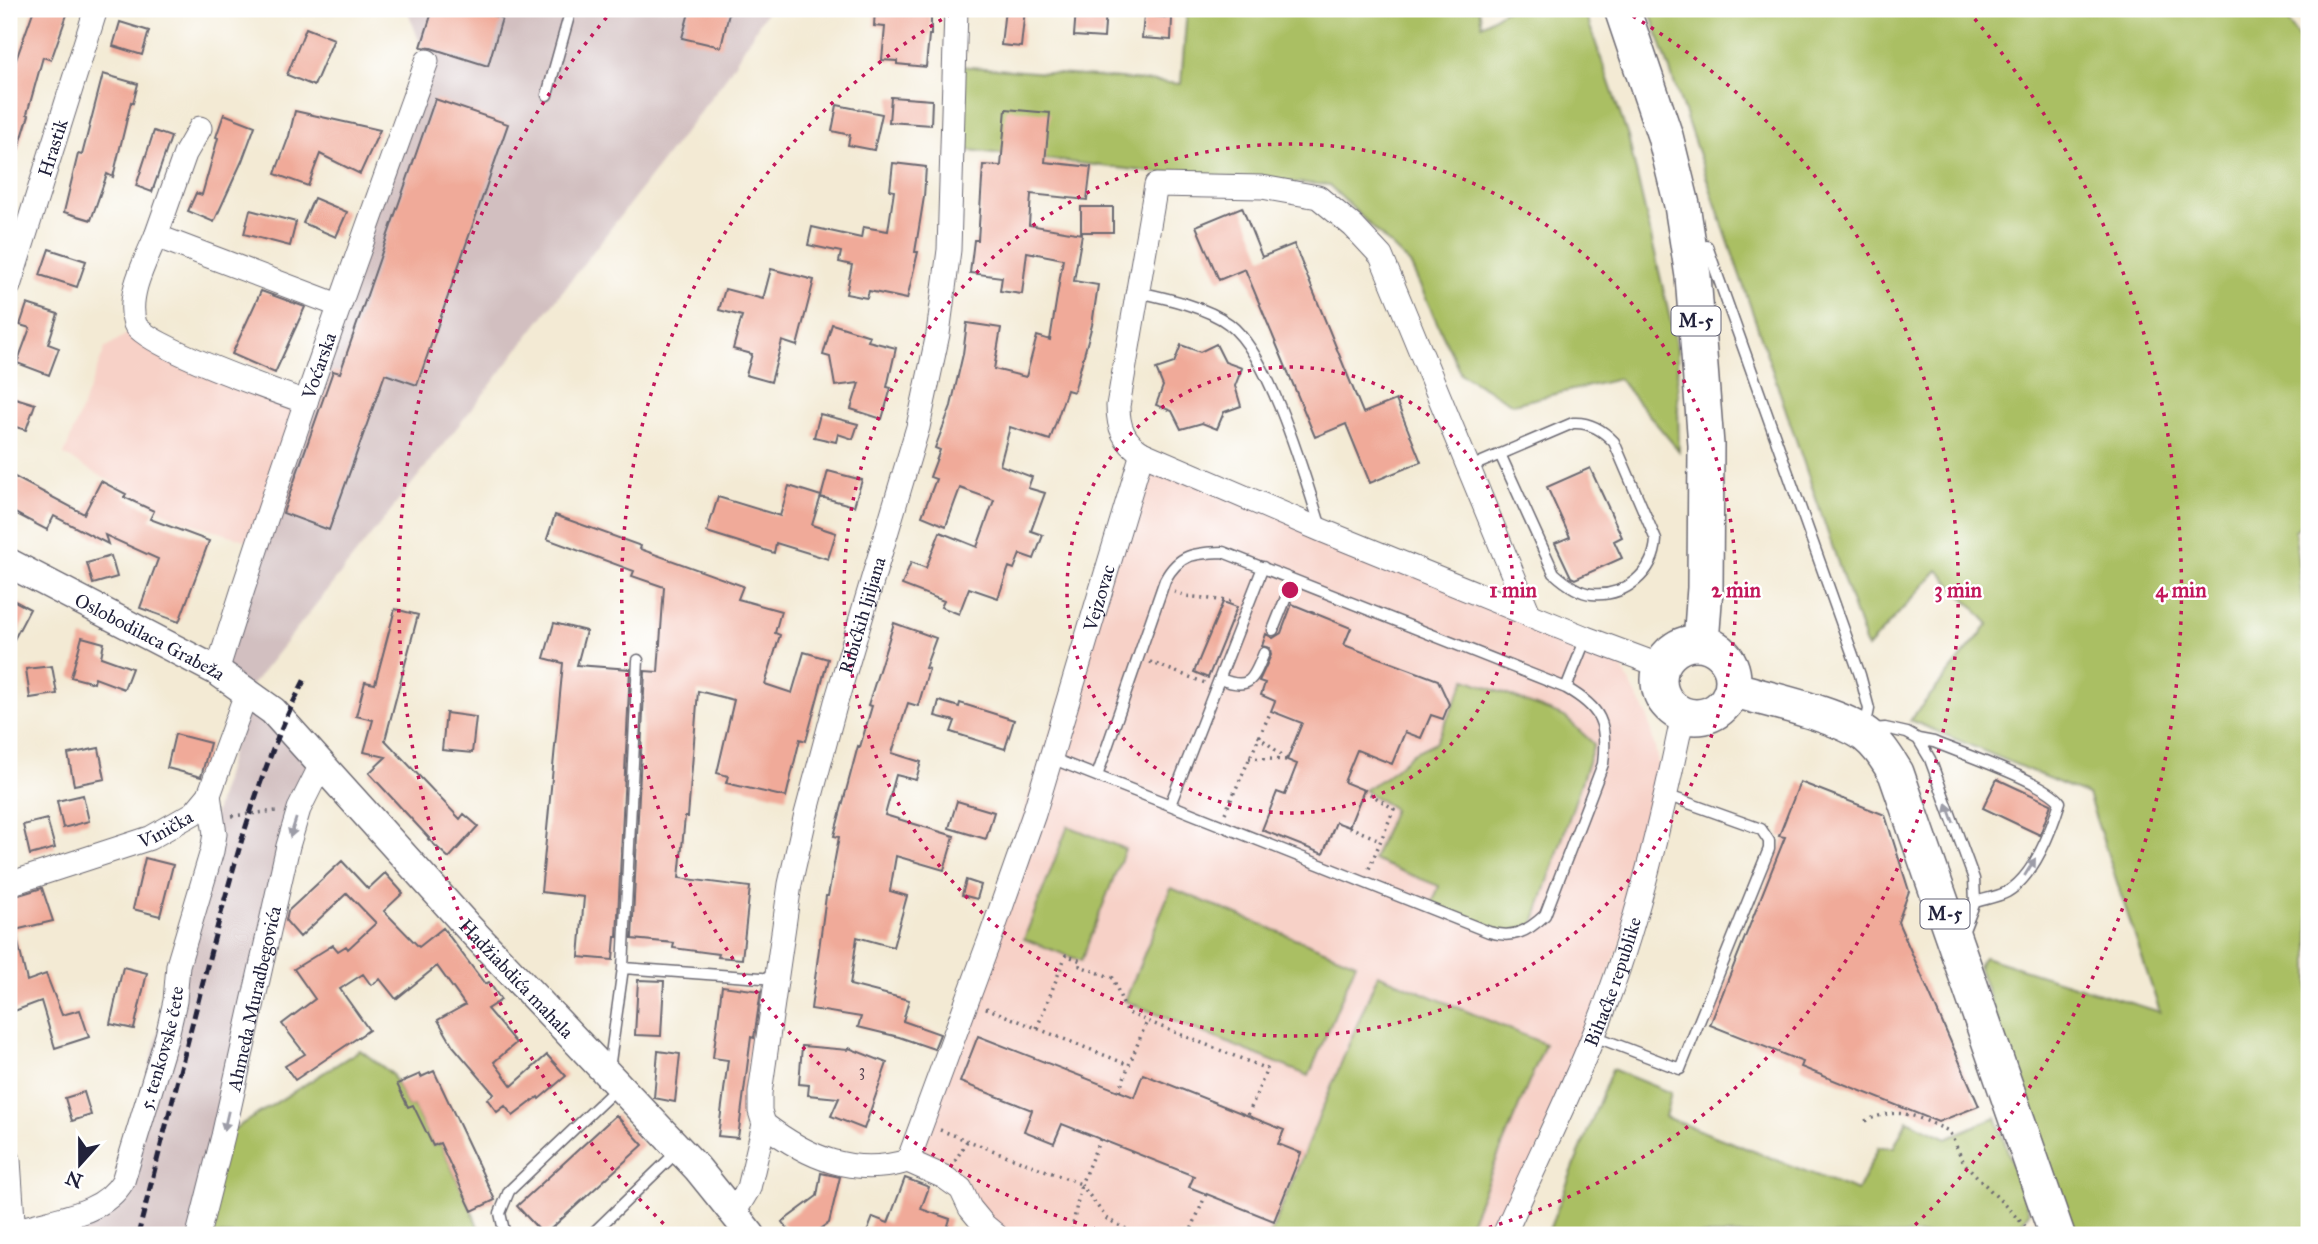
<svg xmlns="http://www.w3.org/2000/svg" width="2318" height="1244" viewBox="0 0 2318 1244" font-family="'IM FELL Great Primer',serif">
	<rect width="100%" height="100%" fill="#fff"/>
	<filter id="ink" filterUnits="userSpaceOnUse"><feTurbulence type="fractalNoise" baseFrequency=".0143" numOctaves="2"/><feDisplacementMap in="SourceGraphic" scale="14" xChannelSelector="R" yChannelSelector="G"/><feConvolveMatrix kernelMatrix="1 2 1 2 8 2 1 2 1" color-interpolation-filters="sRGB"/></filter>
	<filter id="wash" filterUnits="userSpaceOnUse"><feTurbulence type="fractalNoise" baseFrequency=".00686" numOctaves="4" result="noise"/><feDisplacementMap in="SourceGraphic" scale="28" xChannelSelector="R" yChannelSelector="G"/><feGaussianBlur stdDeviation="1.57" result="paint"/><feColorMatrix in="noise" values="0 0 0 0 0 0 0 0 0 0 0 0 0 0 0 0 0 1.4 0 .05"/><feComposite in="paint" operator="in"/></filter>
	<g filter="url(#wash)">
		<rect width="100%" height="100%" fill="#f3ead4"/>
		<path fill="#f7d1c7" d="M136,328L306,402L257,544L173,517L64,455L105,348Z
			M1142,453L1612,649L1647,715L1666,795L1643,887L1504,1235H996L970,1208L908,1161Z"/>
		<path fill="#d2bfc0" d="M407,9H768L723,82L486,391L247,691L321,765L198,1235H15L116,1193L247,692L217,671L427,62Z"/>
		<path fill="#aabf64" stroke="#667050" stroke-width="2" d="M1187,9H1479L1482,25L1507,9H1584L1628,137L1677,349L1679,451L1619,379L1513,404L1461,374L1410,264L1329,185L1159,173L961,149L959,66L1181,84Z
			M1649,9H2281L2309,56V515L2295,531L2309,670V1235H2073L1978,966L1984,957L2160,1012L2088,795L1910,720L1989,624L1938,570L1867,648Z
			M1466,679L1565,717L1594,744L1533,926L1503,936L1430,909L1439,886L1373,860L1394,809L1364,790L1387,776L1413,753L1436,742Z
			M1068,826L1125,849L1081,961L1024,939Z
			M1171,888L1356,963L1309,1076L1125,1001Z
			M1378,974L1545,1044L1465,1235H1270Z
			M360,1050L392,1074L408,1107L413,1105L433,1146L440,1143L472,1211L481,1235H198L223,1136Z
			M1612,1069L1671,1093L1665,1117L1857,1191L1879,1147H1894L1907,1120L1947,1138L1996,1117L2029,1213L2011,1235H1547Z"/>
		<g id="blocks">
			<path fill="#f0aa99" d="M34,9H69L51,60L43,57L27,114L29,115L12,170H9V70L12,71Z
				M433,9H469L502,18L488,66L431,48L421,47Z
				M690,9H730L721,47L682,38Z
				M875,9L894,11L905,9H931V35H929L926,67L897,64V61L882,60L885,27L874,26Z
				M1005,9H1025L1021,47L1001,45Z
				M1076,9H1106L1104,38L1074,36Z
				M1144,15L1172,18L1171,40L1142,38Z
				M120,22L149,31L142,55L113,46Z
				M306,28L334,39L314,86L287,75Z
				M103,74L138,84L133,103L131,102L113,177L107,174L91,220L64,212L78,154L82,155Z
				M891,97L932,100L931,125L889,122Z
				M435,99L508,124L417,385L385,374L329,530L283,513L333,371L340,373Z
				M837,105L882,114L874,150L848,145L850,135L832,131Z
				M1006,109L1050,113L1045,162L1091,167L1087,200L1031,194L1029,225L1082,234L1074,281L1098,285L1092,325L1074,392L1067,390L1050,440L1010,427L1000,465L1032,477L1028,488L1045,493L1031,531L1043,535L1034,559L1020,554L1014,569L1009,567L998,598L969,588L959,614L941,607L944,601L902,585L911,562L926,568L940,532L977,547L994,500L960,488L946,526L922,516L936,479L930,477L940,450L935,448L951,406L963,354L967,323L1001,328L994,369L1026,377L1037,336L1050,340L1063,259L1027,252L1022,294L1000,291L1002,277L970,273L974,240H978L983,165L1001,166Z
				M295,111L380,130L360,174L320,154L308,186L275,174L289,136Z
				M224,114L255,126L242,161L214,222L188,211L196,193L202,195L218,138L216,137Z
				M154,131L171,137L152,192L136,186Z
				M893,163L926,167L924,197L915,252H918L907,299L869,291L867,298L846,294L852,265L839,262L841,252L808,245L812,227L861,238L863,227L888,231L894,191L890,190Z
				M314,198L347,212L336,237L303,223Z
				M1081,207H1113V232H1081Z
				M1242,207L1262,257L1294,244L1363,413L1396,400L1421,462L1370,483L1346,424L1315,437L1245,269L1219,280L1196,226Z
				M250,210L296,222L290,246L244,234Z
				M49,249L86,261L77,287L40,275Z
				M771,269L814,280L797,346L782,341L771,382L746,375L752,354L733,349L742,316L719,310L725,289L763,299Z
				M261,291L305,307L275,373L232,354Z
				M27,304L58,314L48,344L59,348L49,375L17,363L30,328L20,325Z
				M832,324L870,336L868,341L896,348L887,387L891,388L882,419L851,409L859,383L835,386L830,357L823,355Z
				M1216,344L1225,362L1242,368L1235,386L1241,406L1224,412L1217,429L1202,423L1181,429L1172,411L1156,405L1163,386L1156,369L1174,363L1181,345L1200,352Z
				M9,396L35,404L26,430L9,425Z
				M820,414L858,424L853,439L838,434L836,442L814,437Z
				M1590,468L1622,537L1614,541L1622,558L1575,579L1571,577L1555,543L1570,537L1547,487Z
				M828,471L862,480L854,506L821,497Z
				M9,474L84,514L101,481L126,494L124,497L154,511L150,519L209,541L179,622L140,608L158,559L105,535L108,544L54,516L47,530L9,510Z
				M789,486L821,496L812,525L836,533L828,559L776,543L774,553L707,532L718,497L780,516Z
				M555,515L641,546L640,549L743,586L738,599L781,611L775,633L780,635L765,684L792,693L804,652L828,659L806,741L800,739L786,797L726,783L728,776L717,773L734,700L698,691L688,817H685L679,878L750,887L742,959L718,957L719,954L673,948L674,943L632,939L645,671L658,672L664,587L632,576L634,571L547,539Z
				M111,556L117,577L93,584L87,563Z
				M9,598L30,609L9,649Z
				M1223,602L1237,607L1208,678L1194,672Z
				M1292,604L1351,628L1344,645L1438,680L1449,704L1443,719L1431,715L1421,738L1405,732L1392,764L1357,750L1344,782L1364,790L1349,827L1336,822L1323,854L1262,830L1277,792L1285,795L1297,764L1287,760L1302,723L1271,711L1275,701L1261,695L1265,683L1259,681L1271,655L1270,648L1262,646L1266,634L1273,638L1281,633Z
				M395,609L418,615L385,740L460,819L464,814L478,826L449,858L428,839L429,838L369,773L386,757L364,752L373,720L356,716L365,682L375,684Z
				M554,623L586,631L577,665L630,669L617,937H615L613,960L579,957L584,897L541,892L563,663L544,658Z
				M894,623L936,638L925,668L929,669L918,706L908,703L892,753L921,762L916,780L896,775L885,815L954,836L944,870L896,856L890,891L907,896L893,947L857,937L850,985L909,1000L903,1021L940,1034L934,1049L899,1037L858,1027L861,1017L811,1009L826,896H828L839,837L834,836L858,746L860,747L872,706L868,705Z
				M82,637L104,643L101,657L132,668L124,689L95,678L94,683L71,677Z
				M52,666L57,694L30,698L26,669Z
				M939,701L959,707L960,703L1014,720L1005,749L951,732L955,721L935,716Z
				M446,713L476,717L472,753L442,750Z
				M175,734L210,743L201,777L167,768Z
				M99,748L105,779L74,785L68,754Z
				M1997,779L2051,804L2040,835L1983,808Z
				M1800,782L1885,815L1909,891L1898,922L1979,1106L1938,1122L1801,1067L1803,1062L1710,1025L1785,837L1779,836Z
				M83,795L89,821L63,828L57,801Z
				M957,801L994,812L986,839L949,828Z
				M47,819L55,848L30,855L23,825Z
				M145,858L173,865L160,916L133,909Z
				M342,861L368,889L385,873L403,893L384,911L419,947L443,928L485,984L489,982L501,1000L487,1009L516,1043L494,1062L512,1086L547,1055L566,1076L539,1099L538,1097L513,1116L505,1106L497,1112L487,1099L494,1094L453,1046L438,1020L465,1005L437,966L396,999L380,979L371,985L363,974L340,989L369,1030L295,1080L285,1066L305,1054L282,1024L315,999L294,969L333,945L338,951L346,946L348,949L376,923L347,893L300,937L286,921L288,911Z
				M966,880L981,885L977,899L962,895Z
				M42,888L53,921L15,930L27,981L46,974L62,1015L80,1010L89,1037L55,1048L41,1001L9,1013V898Z
				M123,967L147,973L134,1029L110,1024Z
				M638,980L664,981L661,1036L635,1035Z
				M722,986L761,991L754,1038L751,1037L738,1138L718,1136L728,1060L713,1058Z
				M978,1036L1134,1097L1143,1074L1284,1130L1278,1144L1301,1153L1274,1221L1189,1187L1194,1176L1062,1124L1054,1143L1024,1131L1032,1110L960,1082Z
				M802,1046L848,1050L849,1048L887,1063L864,1129L831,1116L839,1098L808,1095L809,1085L799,1084Z
				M658,1051L680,1054L675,1102L654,1098Z
				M434,1071L495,1200L472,1211L440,1143L433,1146L413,1105L408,1107L397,1084L420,1074L421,1077Z
				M84,1092L91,1115L72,1121L65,1098Z
				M616,1115L643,1145L544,1235L517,1206Z
				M821,1173L840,1177L829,1223L812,1235H792L782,1222L817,1196Z
				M905,1178L929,1187L921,1209L950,1219L945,1235H866L873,1217L888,1223Z"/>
		</g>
	</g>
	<g filter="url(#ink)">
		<use href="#blocks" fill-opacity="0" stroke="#6b6871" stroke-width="2"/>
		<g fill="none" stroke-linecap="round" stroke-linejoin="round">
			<defs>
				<path id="service" d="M547,95L571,9
					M1707,246L1860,675L1869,709L1865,728
					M1138,292C1165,298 1207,307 1229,324C1270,355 1305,477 1321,528
					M1468,468L1573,423C1590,422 1603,430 1614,442L1656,540C1654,573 1625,597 1592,594C1578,593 1564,582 1554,573L1500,454
					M1273,630L1293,580
					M1220,679C1251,691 1253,679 1264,653
					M1873,729L1885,728L1907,733L1918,739L1930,759L1974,879L1975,902L1962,935
					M1918,739L1934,742C1960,753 2046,782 2060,802C2051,831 2034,876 2007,892C1997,897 1985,899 1975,902
					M1051,758L1170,805L1263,567
					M1097,776L1165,580C1179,554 1194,553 1223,552L1566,688L1586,638
					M1170,805L1489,932C1513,939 1527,932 1545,915L1603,764C1608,723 1601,708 1566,688
					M623,968L777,979
					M1594,1036L1680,1069L1769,849V841L1761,829L1666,795
					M609,1069L623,968L638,660
					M505,1235L500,1213L509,1191L619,1086
					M591,1235L679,1150"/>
				<g id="minor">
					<path d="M156,236L185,154L200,128"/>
					<path id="s1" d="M9,286L96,9"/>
					<path d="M306,402C280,393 142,345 135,324C126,296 145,262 156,236L338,305"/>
					<path d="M1142,453C1124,442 1118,427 1118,406L1156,185L1262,187L1318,197L1353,226L1381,256L1530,616"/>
					<path id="s2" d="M217,671C281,466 354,264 427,61"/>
					<path id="s3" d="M9,884L150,838L194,813L209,795L247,691"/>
					<path d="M764,1124C808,1158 853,1177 908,1161"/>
					<path d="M9,1160L14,1235"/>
					<path id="s4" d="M908,1161L990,939L1034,814L1142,453L1321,530L1586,638L1661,666"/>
					<path d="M908,1161L944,1177L961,1189L970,1208L984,1225L996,1235"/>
					<path id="s5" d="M734,1213L749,1188L764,1124L760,1111V1093L790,884L805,818L836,702L918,427L938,334L949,250L956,9"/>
					<path id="s6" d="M15,1231C52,1218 102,1217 123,1181L167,1036L175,1001L178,965L212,851L215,834L209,795"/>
					<path id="s7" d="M198,1235L223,1136L288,846L299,809L321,765"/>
					<path id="s8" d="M1504,1235C1533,1169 1566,1104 1593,1037C1636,933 1660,824 1683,715"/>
				</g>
				<g id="tertiary">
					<path id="s9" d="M9,563L217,671L273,711L468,927L697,1168L751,1235"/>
				</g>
				<path id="primary" d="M1622,9L1665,136L1682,205L1693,276L1706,445L1705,588L1701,643
					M1659 680a37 37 0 1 1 74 0a37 37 0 1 1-74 0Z
					M1732,689C1768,700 1838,714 1866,735C1879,745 1887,759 1896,773L2057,1235"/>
			</defs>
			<use href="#service" stroke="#6b6871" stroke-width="13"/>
			<use href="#minor" stroke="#6b6871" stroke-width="25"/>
			<use href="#tertiary" stroke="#6b6871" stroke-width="31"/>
			<use href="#primary" stroke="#6b6871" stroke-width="38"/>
			<path stroke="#6b6871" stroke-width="3.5" stroke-dasharray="2 5" stroke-linecap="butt" d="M1174,592L1186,596L1236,602
				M1150,662L1205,683
				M1258,736L1287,759
				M1249,758L1287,760
				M1364,790L1394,809L1368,871
				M1225,813L1271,711
				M232,816L276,811
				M1349,827L1380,840
				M986,1008L1129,1065L1147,1021L1267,1069L1248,1115
				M1037,1028L1066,955L1081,961L1080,966L1113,978L1126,1012L1147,1021
				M1119,1091L1129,1065
				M1865,1121C1902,1105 1916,1117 1949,1131L1964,1163L2025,1226
				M940,1130L1081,1184L1071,1235
				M1100,1139L1081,1184L1107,1219L1138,1235
				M955,1161L967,1141
				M1189,1235L1206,1194"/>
			<use href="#service" stroke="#fff" stroke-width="10"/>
			<use href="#minor" stroke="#fff" stroke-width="23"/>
			<use href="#tertiary" stroke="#fff" stroke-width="28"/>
			<use href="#primary" stroke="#fff" stroke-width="35"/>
			<path stroke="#22223b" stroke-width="5" stroke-dasharray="10 5" stroke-linecap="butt" d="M138,1235C161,1144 185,1053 208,962C234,864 259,767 306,677"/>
		</g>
		<defs><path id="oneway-solid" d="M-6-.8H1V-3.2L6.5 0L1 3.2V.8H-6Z" transform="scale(1.75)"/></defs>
		<g fill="#9c9ca7">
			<use href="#oneway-solid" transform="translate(1950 813) rotate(-110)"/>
			<use href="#oneway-solid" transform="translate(293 828) rotate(108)"/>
			<use href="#oneway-solid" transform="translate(2030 867) rotate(-58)"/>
			<use href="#oneway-solid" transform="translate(226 1121) rotate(103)"/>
		</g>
	</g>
	<g fill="none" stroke="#c2185b" stroke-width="3.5" stroke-dasharray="3.5 7">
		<circle cx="1290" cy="590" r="223"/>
		<circle cx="1290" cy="590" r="446"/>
		<path d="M1117 1235A668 668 0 0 1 956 11M1624 11A668 668 0 0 1 1463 1235"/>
		<path d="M671 1231A891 891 0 0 1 612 11M1968 11A891 891 0 0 1 1909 1231"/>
	</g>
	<g text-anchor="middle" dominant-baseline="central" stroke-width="5" stroke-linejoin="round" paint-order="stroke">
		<g font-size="16" fill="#564452">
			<text x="862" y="1070">3</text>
		</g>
		<g fill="#fff" stroke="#646476" stroke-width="2">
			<rect x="1671.5" y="306.5" width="49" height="29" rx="5"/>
			<rect x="1920.5" y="899.5" width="49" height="29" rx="5"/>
		</g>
		<g font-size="18" font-weight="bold" fill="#22223b">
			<text x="1696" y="321">M-5</text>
			<text x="1945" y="914">M-5</text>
		</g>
		<g font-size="19" fill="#22223b" stroke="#fff">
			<text stroke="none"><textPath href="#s1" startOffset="145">Hrastik</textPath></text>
			<text stroke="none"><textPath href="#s2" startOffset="322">Voćarska</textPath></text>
			<text stroke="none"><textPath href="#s4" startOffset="595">Vejzovac</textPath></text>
			<text stroke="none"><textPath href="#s5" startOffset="616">Ribićkih ljiljana</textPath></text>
			<text stroke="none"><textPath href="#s9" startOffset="159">Oslobodilaca Grabeža</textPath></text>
			<text stroke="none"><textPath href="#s3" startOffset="166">Vinička</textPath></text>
			<text stroke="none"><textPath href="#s9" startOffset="665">Hadžiabdića mahala</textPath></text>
			<text stroke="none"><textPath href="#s8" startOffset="276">Bihaćke republike</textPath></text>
			<text stroke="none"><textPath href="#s7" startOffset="243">Ahmeda Muradbegovića</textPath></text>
			<text stroke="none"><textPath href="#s6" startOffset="261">5. tenkovske čete</textPath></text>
		</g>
	</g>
	<circle cx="1290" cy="590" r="10" fill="#c2185b" stroke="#fff" stroke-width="3.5"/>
	<g font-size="21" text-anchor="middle" font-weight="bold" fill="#c2185b" stroke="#fff" stroke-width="5" stroke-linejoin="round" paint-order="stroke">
		<text x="1513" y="597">1 min</text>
		<text x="1736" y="597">2 min</text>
		<text x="1958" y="597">3 min</text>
		<text x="2181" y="597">4 min</text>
	</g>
	<rect width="2318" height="1244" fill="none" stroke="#fff" stroke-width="35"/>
	<g transform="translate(80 1164) rotate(201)" stroke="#ffffff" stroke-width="5" paint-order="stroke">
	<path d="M0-5L12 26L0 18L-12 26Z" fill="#22223b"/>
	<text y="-10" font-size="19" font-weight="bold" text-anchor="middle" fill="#22223b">N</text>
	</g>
</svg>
